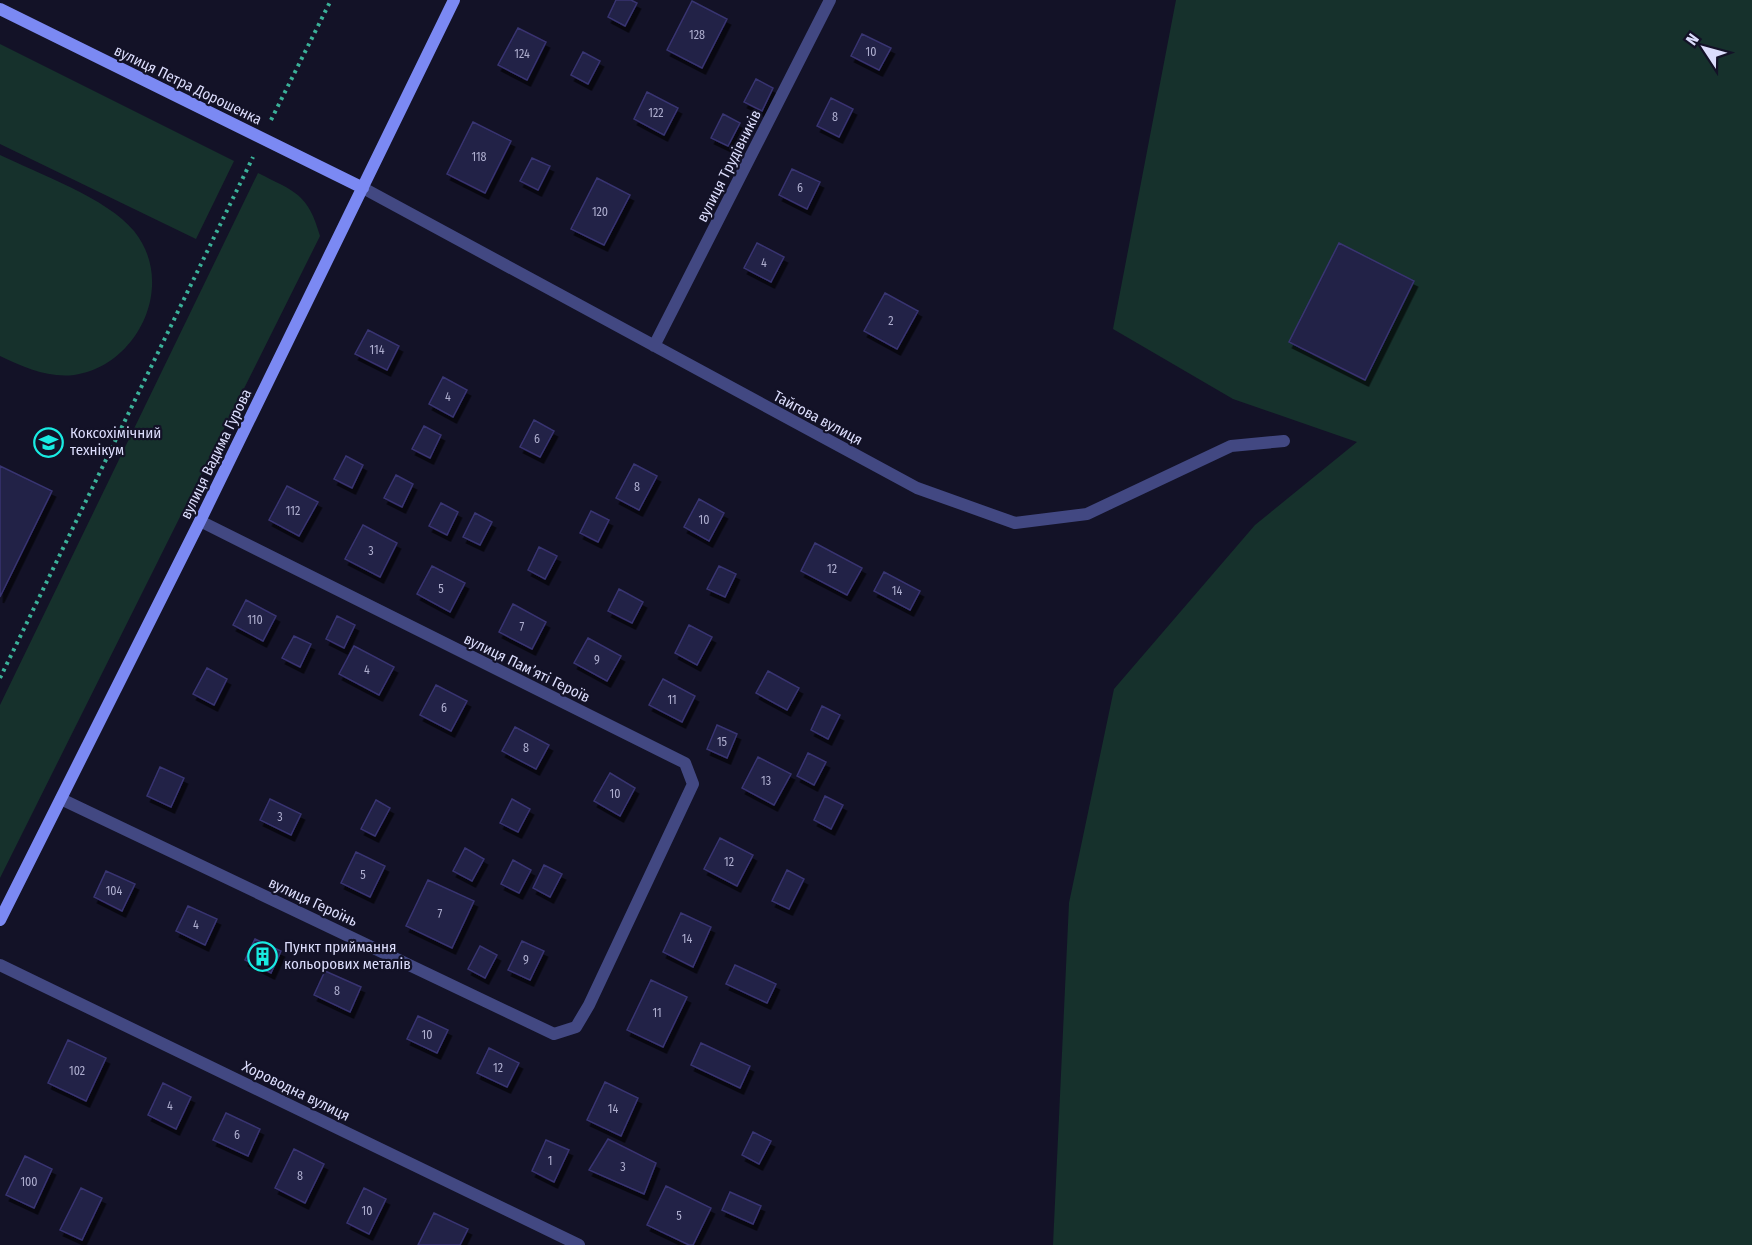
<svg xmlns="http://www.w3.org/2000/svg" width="1752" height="1245" viewBox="0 0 1752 1245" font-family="'Fira Sans Condensed',sans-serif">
	<defs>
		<filter id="shadow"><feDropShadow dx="3.5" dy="6" stdDeviation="0" flood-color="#0009"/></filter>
	</defs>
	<rect width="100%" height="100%" fill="#131227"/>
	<path fill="#16312c" d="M1176,0H1752V1245H1053L1069,903L1114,689L1255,525L1357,442L1233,399L1113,329Z
		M0,44L234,161L196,239L0,144Z
		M0,155C39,174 107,198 134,231C177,284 138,366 74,375C47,378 24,367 0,356Z
		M258,173C295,192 308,193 320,236L0,878V705Z"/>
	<path fill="#222047" stroke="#383471" stroke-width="1.5" filter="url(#shadow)" d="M616,0H631L637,3L625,26L608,17Z
		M692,1L727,19L702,68L667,50Z
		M518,28L546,42L527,80L498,65Z
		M862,34L891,48L879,70L851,56Z
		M583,52L600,61L588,84L571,75Z
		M756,79L773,88L762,111L744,102Z
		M647,92L678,108L664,135L634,119Z
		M831,98L853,109L839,137L817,126Z
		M723,114L740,123L728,146L711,138Z
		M473,122L511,141L485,193L447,174Z
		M532,158L550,166L538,190L520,181Z
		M792,169L820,182L807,209L779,195Z
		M597,178L630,195L604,245L571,229Z
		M757,243L784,257L771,282L744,268Z
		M1339,243L1414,281L1365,380L1289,342Z
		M885,293L918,311L897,349L864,331Z
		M368,330L399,346L387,370L355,354Z
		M443,377L467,390L453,417L429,404Z
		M534,420L554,431L540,457L520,447Z
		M424,426L441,435L430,458L412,449Z
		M346,456L363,465L352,488L334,479Z
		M634,464L657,476L639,510L616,498Z
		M0,466L52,491L0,597Z
		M396,475L413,484L402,507L384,498Z
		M287,486L318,502L299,536L269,520Z
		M699,499L724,513L709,541L684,527Z
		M441,503L458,512L447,535L429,526Z
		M591,511L609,520L598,542L580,533Z
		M475,513L492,522L480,545L463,537Z
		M363,525L397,543L380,577L345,559Z
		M815,543L862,568L847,595L801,571Z
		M539,547L557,556L545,579L528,570Z
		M432,566L465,583L450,612L417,594Z
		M719,566L736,574L725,597L707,589Z
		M884,572L920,591L910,610L874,591Z
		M619,589L643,602L632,623L608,611Z
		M246,600L276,616L263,641L233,625Z
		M513,604L546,622L532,649L499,632Z
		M337,616L355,625L344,648L326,639Z
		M689,625L712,637L697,665L675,653Z
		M294,636L311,644L300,667L282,658Z
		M588,638L621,656L607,681L574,663Z
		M354,646L394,667L379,695L339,674Z
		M207,668L227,679L214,705L193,694Z
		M768,671L799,688L787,710L756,693Z
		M663,679L695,696L682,722L649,705Z
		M436,685L467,701L451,731L420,715Z
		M822,706L840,715L828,739L811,730Z
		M717,725L737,734L727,758L707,749Z
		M515,727L549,745L536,769L502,751Z
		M808,753L826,762L814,785L797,776Z
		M758,757L791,774L774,805L742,788Z
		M160,767L184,778L171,807L147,796Z
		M610,773L635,788L620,816L594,801Z
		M825,796L843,805L831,829L814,820Z
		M270,799L301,814L291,835L260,820Z
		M512,799L530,809L518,832L500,823Z
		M376,800L390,808L375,836L361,829Z
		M720,838L753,855L737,886L704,869Z
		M465,848L484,859L472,881L453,871Z
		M356,852L385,866L370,897L341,883Z
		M513,860L531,870L519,893L501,884Z
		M544,865L562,874L550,897L533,888Z
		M787,870L804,879L789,909L772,901Z
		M106,871L135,884L122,911L94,897Z
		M428,880L474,901L452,948L406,926Z
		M188,906L217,919L205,945L176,931Z
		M681,913L711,927L693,967L663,952Z
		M255,939L281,951L271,973L245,960Z
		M522,941L544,951L530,980L508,970Z
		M480,946L497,955L485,978L468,969Z
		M735,965L776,984L767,1003L726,984Z
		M325,971L361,987L350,1012L314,995Z
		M651,980L687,997L663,1047L627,1030Z
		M418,1016L448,1030L437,1053L407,1039Z
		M68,1040L106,1058L86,1101L48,1083Z
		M701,1043L750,1066L740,1088L691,1065Z
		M489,1048L519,1063L507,1087L477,1073Z
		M605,1082L638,1098L621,1136L587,1120Z
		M163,1083L191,1097L176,1129L148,1115Z
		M226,1113L260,1129L248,1156L213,1140Z
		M753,1132L771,1141L759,1164L742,1155Z
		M608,1139L656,1163L644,1194L589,1170Z
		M546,1140L569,1150L554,1182L532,1171Z
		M294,1149L324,1164L305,1203L275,1188Z
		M25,1156L52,1169L34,1208L6,1195Z
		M666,1186L711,1208L693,1245H689L647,1225Z
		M81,1188L102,1198L82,1240L60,1230Z
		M364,1188L386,1199L369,1234L347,1223Z
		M730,1192L761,1206L753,1224L722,1210Z
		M434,1213L468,1229L460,1245H418Z"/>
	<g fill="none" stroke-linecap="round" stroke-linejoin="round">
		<path stroke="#3bb199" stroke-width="4" stroke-dasharray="3 4.5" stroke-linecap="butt" d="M271,120L331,0
			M0,678L253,157"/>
		<path stroke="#424882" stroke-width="12" d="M363,188L917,488L1015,523L1087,514L1231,446L1284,441
			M654,346L830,0
			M61,799L554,1034L576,1027L589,1005L693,784L685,763L200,521
			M0,965L579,1245"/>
		<path stroke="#7b89f3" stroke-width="12" d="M0,9L363,188
			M0,920L200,521L454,0"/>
	</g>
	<defs>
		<symbol id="university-ring" viewBox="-11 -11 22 22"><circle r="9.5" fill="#131227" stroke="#19ebe2" stroke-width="1.5"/><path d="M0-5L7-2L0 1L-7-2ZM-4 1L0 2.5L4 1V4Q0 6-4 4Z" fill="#19ebe2"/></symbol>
		<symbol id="building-ring" viewBox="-11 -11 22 22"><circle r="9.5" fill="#131227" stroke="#19ebe2" stroke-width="1.5"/><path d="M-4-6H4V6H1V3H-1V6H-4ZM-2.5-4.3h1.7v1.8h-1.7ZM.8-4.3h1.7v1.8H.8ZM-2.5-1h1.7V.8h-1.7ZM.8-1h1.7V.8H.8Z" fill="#19ebe2"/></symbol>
	</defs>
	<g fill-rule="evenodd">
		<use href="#university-ring" x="32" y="426" width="33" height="33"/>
		<use href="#building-ring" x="246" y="940" width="33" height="33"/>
	</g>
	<g text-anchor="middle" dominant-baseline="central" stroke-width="4.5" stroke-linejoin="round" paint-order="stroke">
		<g font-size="12" fill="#aeaecf">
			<text x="697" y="35">128</text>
			<text x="871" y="52">10</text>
			<text x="522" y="54">124</text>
			<text x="656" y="113">122</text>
			<text x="835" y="117">8</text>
			<text x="479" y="157">118</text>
			<text x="800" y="188">6</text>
			<text x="600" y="212">120</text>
			<text x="764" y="263">4</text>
			<text x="891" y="321">2</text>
			<text x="377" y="350">114</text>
			<text x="448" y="397">4</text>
			<text x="537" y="439">6</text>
			<text x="637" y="487">8</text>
			<text x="293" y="511">112</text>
			<text x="704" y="520">10</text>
			<text x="371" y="551">3</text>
			<text x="832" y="569">12</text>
			<text x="441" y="589">5</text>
			<text x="897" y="591">14</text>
			<text x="255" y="620">110</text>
			<text x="522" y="627">7</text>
			<text x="597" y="660">9</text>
			<text x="367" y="670">4</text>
			<text x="672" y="700">11</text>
			<text x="444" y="708">6</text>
			<text x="722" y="742">15</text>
			<text x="526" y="748">8</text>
			<text x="766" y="781">13</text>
			<text x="615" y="794">10</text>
			<text x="280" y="817">3</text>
			<text x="729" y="862">12</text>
			<text x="363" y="875">5</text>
			<text x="114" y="891">104</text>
			<text x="440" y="914">7</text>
			<text x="196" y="925">4</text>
			<text x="687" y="939">14</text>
			<text x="526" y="960">9</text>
			<text x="337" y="991">8</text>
			<text x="657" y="1013">11</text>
			<text x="427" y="1035">10</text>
			<text x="498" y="1068">12</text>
			<text x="77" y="1071">102</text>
			<text x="170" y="1106">4</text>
			<text x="613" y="1109">14</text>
			<text x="237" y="1135">6</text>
			<text x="550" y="1161">1</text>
			<text x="623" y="1167">3</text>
			<text x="300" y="1176">8</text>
			<text x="29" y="1182">100</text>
			<text x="367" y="1211">10</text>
			<text x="679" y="1216">5</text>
		</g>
		<g font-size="15" fill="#dcddfc" stroke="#131227">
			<text transform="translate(188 85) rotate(26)">вулиця Петра Дорошенка</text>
			<text transform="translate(729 166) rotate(-63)">вулиця Трудівників</text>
			<text transform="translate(818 418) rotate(28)">Тайгова вулиця</text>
			<text transform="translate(216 454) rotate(-64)">вулиця Вадима Гурова</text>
			<text transform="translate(527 668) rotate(26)">вулиця Памʼяті Героїв</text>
			<text transform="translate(313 902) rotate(25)">вулиця Героїнь</text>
			<text transform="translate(296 1091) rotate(26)">Хороводна вулиця</text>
		</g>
		<g font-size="15" fill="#dcddfc" stroke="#131227" text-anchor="start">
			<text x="70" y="433">Коксохімічний<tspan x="70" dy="17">технікум</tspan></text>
			<text x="284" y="947">Пункт приймання<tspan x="284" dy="17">кольорових металів</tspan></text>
		</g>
	</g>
	<g transform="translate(1704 48) rotate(306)" stroke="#131227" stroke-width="4.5" paint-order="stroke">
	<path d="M0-4.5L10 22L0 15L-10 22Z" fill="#dcddfc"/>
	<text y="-9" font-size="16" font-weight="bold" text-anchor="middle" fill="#dcddfc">N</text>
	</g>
</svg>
